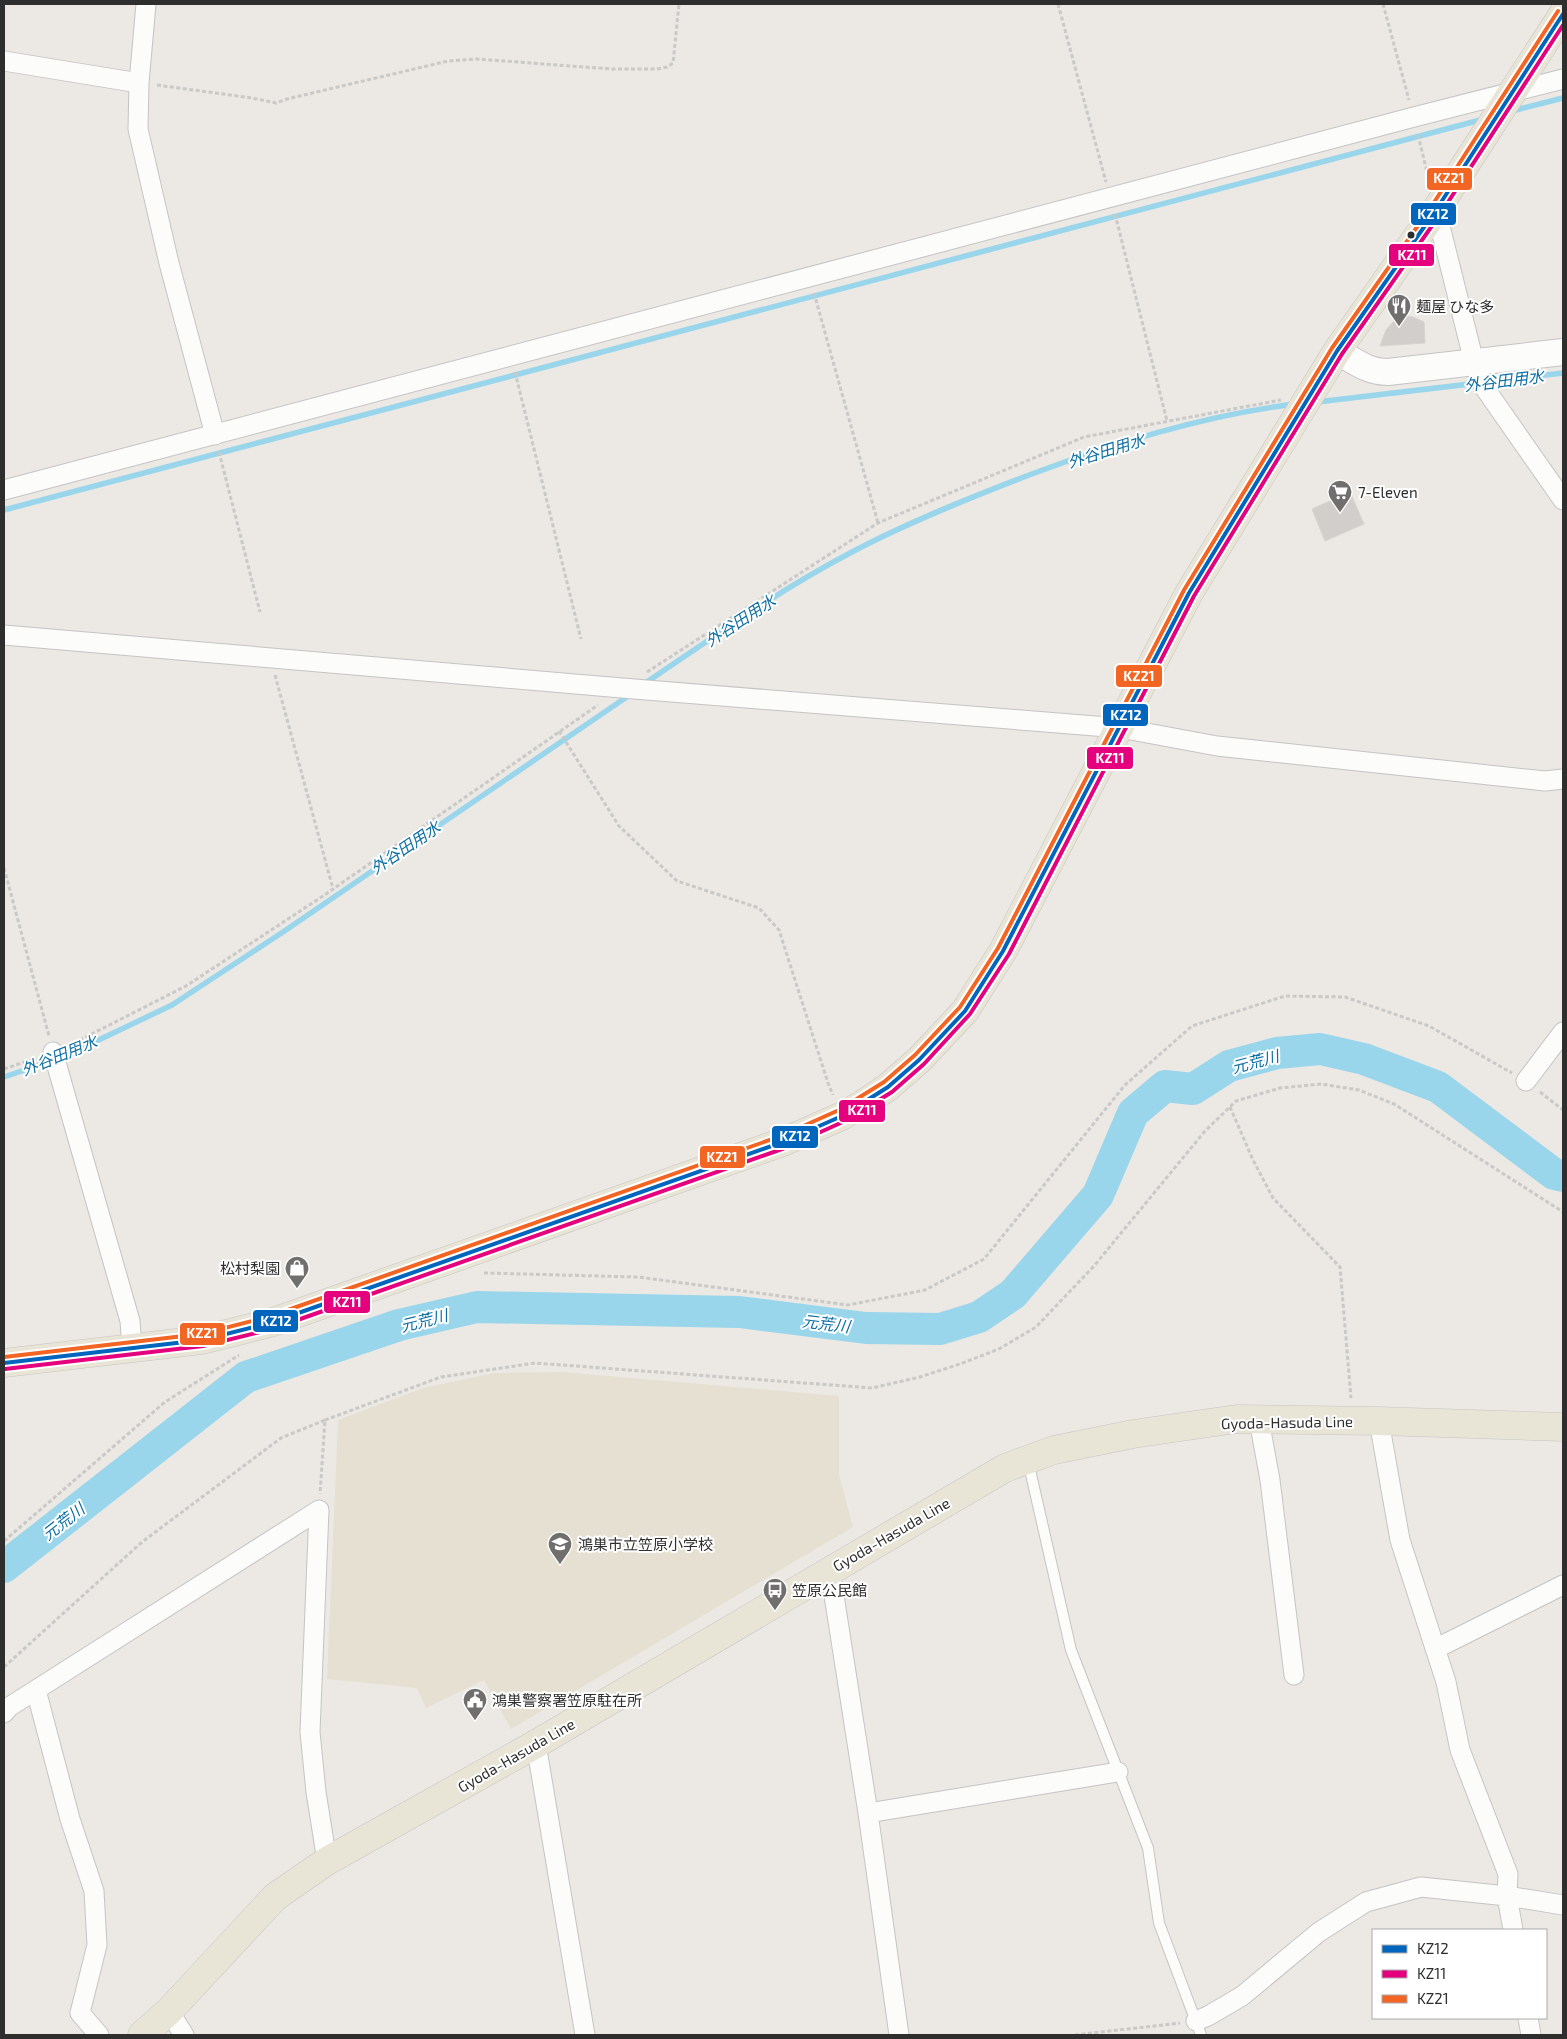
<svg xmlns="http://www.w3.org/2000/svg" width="1567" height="2039" viewBox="0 0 1567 2039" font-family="'Exo 2','Noto Sans JP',sans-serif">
	<rect width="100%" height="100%" fill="#ece8e4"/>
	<path fill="#e6e0d3" d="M561,1372L839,1396V1475L853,1527L511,1729L484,1680L426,1708L417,1688L327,1679L338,1420L423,1388L494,1373Z"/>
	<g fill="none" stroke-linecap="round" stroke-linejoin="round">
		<path stroke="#99d6ec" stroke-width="5.5" d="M1512,111L1563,98
			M1317,402L1563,373
			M4,510L1484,119
			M644,684C712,638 779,590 852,552C909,522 969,498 1029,475C1114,443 1204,415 1295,404
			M4,1077L63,1057L172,1005L283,932L631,694"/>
		<path stroke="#99d6ec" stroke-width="32" d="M4,1567L246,1377L399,1325L477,1307L739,1312L866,1328L940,1329L979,1317L1013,1294L1098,1195L1133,1113L1165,1086L1193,1089L1229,1066L1277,1053L1320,1049L1364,1059L1438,1087L1554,1174L1563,1176"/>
	</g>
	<path fill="#d1cecb" stroke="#d7d4d0" d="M1401,316L1413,317L1424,322L1425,343L1380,346L1386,330L1394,321Z
		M1350,492L1364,524L1325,541L1312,509Z"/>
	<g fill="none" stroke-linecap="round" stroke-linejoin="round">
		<defs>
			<path id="lane" d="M1028,1461L1071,1650L1148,1848L1159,1923L1201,2035"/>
			<path id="street" d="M146,4L139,83L138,129L169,263L215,435
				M4,61L139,83
				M1436,210L1474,362L1484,387L1563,500
				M4,490L1414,117L1563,79
				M4,635L622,688L1120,728L1217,746L1545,781L1563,779
				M53,1052L130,1321L132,1348
				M1526,1081L1563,1032
				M1259,1420L1270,1480L1294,1675
				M1379,1421L1400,1540L1446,1682L1460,1750L1508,1874L1507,1896L1513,1930
				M830,1570L868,1813L899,2035
				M1435,1649L1563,1585
				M36,1690L70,1819L94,1891L97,1945L80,2013L99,2035
				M4,1713L9,1707L319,1510L310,1732L316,1792L327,1861
				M536,1744L585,2035
				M868,1813L1118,1772
				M169,2011L184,2035
				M1528,2018L1531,2035
				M1196,2021L1208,2016L1242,1996L1319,1932L1366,1902L1421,1887L1507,1896L1563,1905"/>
			<path id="secondary" d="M1337,351C1354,361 1368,372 1388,372L1563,352"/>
			<path id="primary" d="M4,1363L202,1340L270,1323L783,1142L842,1116L863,1104L888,1087L919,1060L965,1011L1003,951L1189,593L1337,351L1436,210L1563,14
				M142,2035L169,2011L275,1897L327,1861L536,1744L1005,1468L1054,1450L1133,1434L1236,1419L1379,1421L1563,1427"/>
		</defs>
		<use href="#lane" stroke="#c5c4c5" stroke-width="12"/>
		<use href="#street" stroke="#c5c4c5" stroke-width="21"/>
		<use href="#secondary" stroke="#c5c4c5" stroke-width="28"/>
		<use href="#primary" stroke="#c6c5c4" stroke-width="29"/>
		<path stroke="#c9c9c8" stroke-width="3" stroke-dasharray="4 2.5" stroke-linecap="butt" d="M1058,4L1106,182
			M1383,4L1409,100
			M157,85L252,98L276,103L287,99L448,61L477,59L611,69H657L667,67L673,63L679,4
			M1418,135L1429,180
			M1115,214L1167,421
			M814,293L878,523
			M515,372L581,639
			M219,452L260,612
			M647,672L878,523L1084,437L1281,400
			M275,675L333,889
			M559,731L619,826L677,881L759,908L779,930L828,1083L833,1095
			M4,868L49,1036
			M68,1046L186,986L323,896L598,705
			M4,1069L36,1058
			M1540,1092L1563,1110
			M1230,1107L1253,1160L1273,1198L1340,1267L1351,1398
			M484,1273L638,1277L848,1305L925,1290L984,1259L1125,1085L1192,1026L1285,996L1345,997L1429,1026L1512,1073
			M325,1420L441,1377L535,1363L872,1388L920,1377L960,1364L999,1349L1036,1327L1094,1266L1205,1131L1236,1101L1280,1088L1321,1084L1359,1090L1394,1104L1563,1212
			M4,1541L165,1402L239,1355
			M4,1667L142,1542L281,1438L325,1420L320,1494
			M1075,2035L1180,2023"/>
		<use href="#lane" stroke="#fcfcfb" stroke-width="10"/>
		<use href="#street" stroke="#fcfcfb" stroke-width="19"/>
		<use href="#secondary" stroke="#fcfcfb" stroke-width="26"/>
		<use href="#primary" stroke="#e8e4d6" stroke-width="28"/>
		<defs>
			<path id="bus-1" d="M4,1363L202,1340L270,1323L783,1142L842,1116L888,1087L919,1060L965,1011L1003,951L1189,593L1337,351L1436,210L1563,14"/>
			<path id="bus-2" d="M5,1369L203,1346L272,1329L785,1148L845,1121L892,1092L924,1064L970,1014L1009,954L1194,596L1342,354L1441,213L1563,25"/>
			<path id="bus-3" d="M4,1357L201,1334L268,1317L781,1136L839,1110L884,1082L915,1055L960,1007L998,948L1184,590L1332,348L1431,207L1558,11"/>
		</defs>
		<use href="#bus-1" stroke="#fff" stroke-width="8"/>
		<use href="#bus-2" stroke="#fff" stroke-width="8"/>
		<use href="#bus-3" stroke="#fff" stroke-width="8"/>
		<use href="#bus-1" stroke="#0065bd" stroke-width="4"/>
		<use href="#bus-2" stroke="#e5007d" stroke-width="4"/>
		<use href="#bus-3" stroke="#f26522" stroke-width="4"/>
	</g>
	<defs>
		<symbol id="restaurant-pin" viewBox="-11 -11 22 30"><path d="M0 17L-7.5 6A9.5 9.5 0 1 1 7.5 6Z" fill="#706f6e" stroke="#fff"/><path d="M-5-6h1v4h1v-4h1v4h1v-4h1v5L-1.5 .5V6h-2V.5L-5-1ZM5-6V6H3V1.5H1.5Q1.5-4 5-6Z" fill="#fff"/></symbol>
		<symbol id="supermarket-pin" viewBox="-11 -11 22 30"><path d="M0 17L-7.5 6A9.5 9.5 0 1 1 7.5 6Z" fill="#706f6e" stroke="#fff"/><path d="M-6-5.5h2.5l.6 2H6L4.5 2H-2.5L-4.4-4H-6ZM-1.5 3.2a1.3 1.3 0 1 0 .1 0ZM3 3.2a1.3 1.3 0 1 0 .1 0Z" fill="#fff"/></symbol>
		<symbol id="shop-pin" viewBox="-11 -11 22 30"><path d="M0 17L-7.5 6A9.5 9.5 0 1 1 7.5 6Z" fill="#706f6e" stroke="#fff"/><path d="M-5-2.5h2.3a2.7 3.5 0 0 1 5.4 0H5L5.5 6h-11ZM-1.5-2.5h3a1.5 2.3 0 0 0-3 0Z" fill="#fff"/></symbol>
		<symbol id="school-pin" viewBox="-11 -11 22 30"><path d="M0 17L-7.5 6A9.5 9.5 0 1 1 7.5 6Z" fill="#706f6e" stroke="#fff"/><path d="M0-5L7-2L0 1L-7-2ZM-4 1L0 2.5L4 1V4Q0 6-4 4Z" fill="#fff"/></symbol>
		<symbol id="bus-pin" viewBox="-11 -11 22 30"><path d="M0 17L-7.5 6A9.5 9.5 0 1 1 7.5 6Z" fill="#706f6e" stroke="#fff"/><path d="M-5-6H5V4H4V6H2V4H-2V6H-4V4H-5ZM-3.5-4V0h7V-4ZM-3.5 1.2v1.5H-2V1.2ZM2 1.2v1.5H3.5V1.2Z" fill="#fff"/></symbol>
		<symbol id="civic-pin" viewBox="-11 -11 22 30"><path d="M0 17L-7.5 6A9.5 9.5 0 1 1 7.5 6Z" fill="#706f6e" stroke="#fff"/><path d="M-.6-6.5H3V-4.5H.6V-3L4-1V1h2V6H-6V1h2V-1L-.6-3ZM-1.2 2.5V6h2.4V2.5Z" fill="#fff"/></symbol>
	</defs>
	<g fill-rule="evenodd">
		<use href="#restaurant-pin" x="1385" y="292" width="28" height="38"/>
		<use href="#supermarket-pin" x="1326" y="478" width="28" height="38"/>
		<use href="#shop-pin" x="283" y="1254" width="28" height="38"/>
		<use href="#school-pin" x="546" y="1530" width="28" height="38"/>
		<use href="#bus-pin" x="761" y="1576" width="28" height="38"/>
		<use href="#civic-pin" x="461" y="1686" width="28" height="38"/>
	</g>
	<circle fill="#2e2e2e" stroke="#fff" stroke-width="2" cx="1411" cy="235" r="4.5"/>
	<g text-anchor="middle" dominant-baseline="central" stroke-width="4" stroke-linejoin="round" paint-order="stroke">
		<g font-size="15" fill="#2e2e2e" stroke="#fff" text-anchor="start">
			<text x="1416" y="306">麺屋 ひな多</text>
			<text x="1358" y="492">7-Eleven</text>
			<text x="280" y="1268" text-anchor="end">松村梨園</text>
			<text x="578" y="1544">鴻巣市立笠原小学校</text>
			<text x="792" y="1590">笠原公民館</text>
			<text x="492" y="1700">鴻巣警察署笠原駐在所</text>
		</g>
		<g font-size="15" fill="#2e2e2e" stroke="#fff">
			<text transform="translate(1287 1422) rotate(-1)">Gyoda-Hasuda Line</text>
			<text transform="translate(891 1534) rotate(-30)">Gyoda-Hasuda Line</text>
			<text transform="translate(516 1755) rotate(-30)">Gyoda-Hasuda Line</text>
		</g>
		<g font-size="16" font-style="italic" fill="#0d6fa3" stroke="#fff">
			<text transform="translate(1504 380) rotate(-7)">外谷田用水</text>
			<text transform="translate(1106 450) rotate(-17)">外谷田用水</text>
			<text transform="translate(740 620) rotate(-33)">外谷田用水</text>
			<text transform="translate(405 847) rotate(-34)">外谷田用水</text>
			<text transform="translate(59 1055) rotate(-22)">外谷田用水</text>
			<text transform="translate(1255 1061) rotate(-15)">元荒川</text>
			<text transform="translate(424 1320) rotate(-14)">元荒川</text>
			<text transform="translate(826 1323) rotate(7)">元荒川</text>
			<text transform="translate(63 1521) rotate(-38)">元荒川</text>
		</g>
	</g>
	<g stroke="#fff" stroke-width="2">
		<rect x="1426" y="167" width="47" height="24" rx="5" fill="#f26522"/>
		<rect x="1410" y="202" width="47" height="24" rx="5" fill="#0065bd"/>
		<rect x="1388" y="243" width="47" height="24" rx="5" fill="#e5007d"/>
		<rect x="1115" y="664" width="48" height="24" rx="5" fill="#f26522"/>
		<rect x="1102" y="703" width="47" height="24" rx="5" fill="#0065bd"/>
		<rect x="1086" y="746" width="48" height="24" rx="5" fill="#e5007d"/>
		<rect x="838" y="1099" width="48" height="24" rx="5" fill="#e5007d"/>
		<rect x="771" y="1125" width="48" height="24" rx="5" fill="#0065bd"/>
		<rect x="699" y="1145" width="47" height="24" rx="5" fill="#f26522"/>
		<rect x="323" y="1290" width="48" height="24" rx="5" fill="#e5007d"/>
		<rect x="252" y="1309" width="47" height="24" rx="5" fill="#0065bd"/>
		<rect x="179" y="1322" width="47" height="24" rx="5" fill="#f26522"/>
	</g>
	<g font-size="14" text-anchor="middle" font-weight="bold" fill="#fff">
		<text x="1449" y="183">KZ21</text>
		<text x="1433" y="219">KZ12</text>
		<text x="1412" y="260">KZ11</text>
		<text x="1139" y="681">KZ21</text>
		<text x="1126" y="720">KZ12</text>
		<text x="1110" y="763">KZ11</text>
		<text x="862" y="1115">KZ11</text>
		<text x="795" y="1141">KZ12</text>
		<text x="722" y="1162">KZ21</text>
		<text x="347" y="1307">KZ11</text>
		<text x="276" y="1326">KZ12</text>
		<text x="202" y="1338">KZ21</text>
	</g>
	<rect width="1567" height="2039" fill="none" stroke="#2e2e2e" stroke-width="10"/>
	<rect x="1372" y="1929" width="175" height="90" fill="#ffffff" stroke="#ababab"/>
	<rect x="1382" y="1945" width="25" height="8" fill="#0065bd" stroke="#ababab"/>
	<text x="1417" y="1954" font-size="15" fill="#2e2e2e">KZ12</text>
	<rect x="1382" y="1970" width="25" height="8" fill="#e5007d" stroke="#ababab"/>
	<text x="1417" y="1979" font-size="15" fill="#2e2e2e">KZ11</text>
	<rect x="1382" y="1995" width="25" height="8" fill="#f26522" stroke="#ababab"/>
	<text x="1417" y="2004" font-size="15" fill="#2e2e2e">KZ21</text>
</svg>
